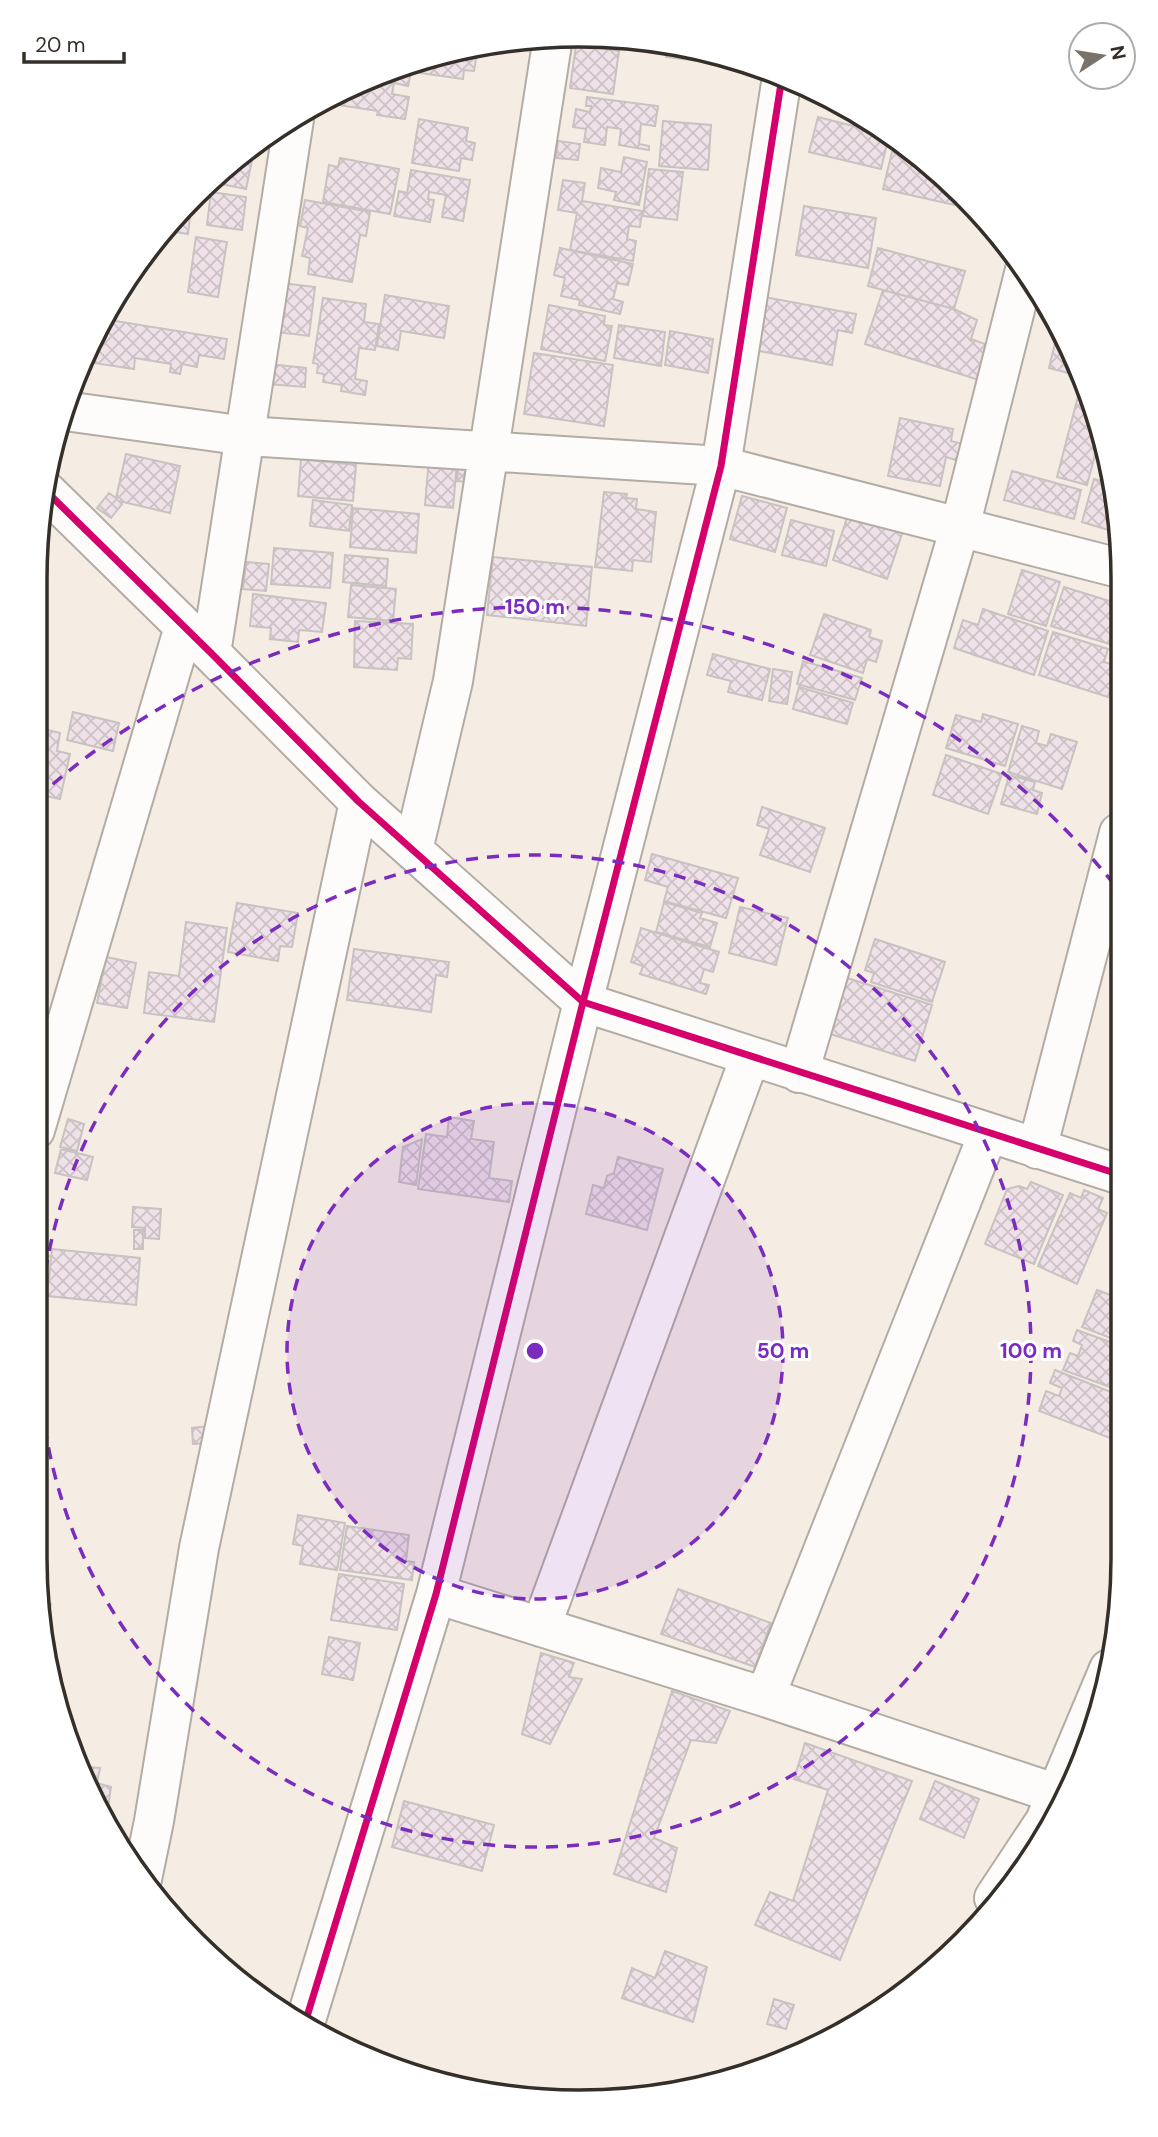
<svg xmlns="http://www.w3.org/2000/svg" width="1158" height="2137" viewBox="0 0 1158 2137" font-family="'DM Sans',sans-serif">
	<defs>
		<pattern id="building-cross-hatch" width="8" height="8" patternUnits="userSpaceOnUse" patternTransform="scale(1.75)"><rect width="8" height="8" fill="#eee1e7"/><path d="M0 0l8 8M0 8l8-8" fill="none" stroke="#cdc1c6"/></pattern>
	</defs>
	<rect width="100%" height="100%" fill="#f5ede4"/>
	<path fill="url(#building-cross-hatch)" stroke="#c8c2c0" stroke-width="2" d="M668,44L747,62V67L666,57Z
		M576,45L619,51L613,94L570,88Z
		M478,47L474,71L464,70L463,79L413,72L414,62L438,54Z
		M396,69L411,72L408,86L394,83L392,94L409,97L405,119L377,115L378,111L338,105L339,95L334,94L338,91Z
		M587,97L658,106L655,126L641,124L639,144L649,146V150L619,145L621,129L607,127L605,145L584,142L586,129L573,127L576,109L590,112L591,106H586Z
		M818,117L889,135L881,169L809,152Z
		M419,119L468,128L466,141L475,143L472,160L461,158L459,171L412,163Z
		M663,121L711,125L708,170L659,166Z
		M558,141L580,144L578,160L556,158Z
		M251,146H255L246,189L216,183L218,176Z
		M892,152L922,159L938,170L957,192L955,205L883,189Z
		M624,157L647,162L639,205L614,200L616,192L598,188L601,168L621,172Z
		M340,158L399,169L390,214L323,202L329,165L338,167Z
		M649,169L683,172L677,220L643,216Z
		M411,170L470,180L463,221L442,217L446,195L429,192L428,199L434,200L430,222L394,216L399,191L407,193Z
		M563,180L585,183L582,201L642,211L640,227L629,226L627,239L636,241L633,261L570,250L577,213L558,210Z
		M211,192L246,197L242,230L207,225Z
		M192,199L188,234L163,230L170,221Z
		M305,200L370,212L366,236L360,235L352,282L308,274L310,258L302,256L308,228L300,226Z
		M804,206L876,218L868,268L796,255Z
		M196,237L227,242L218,297L188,292Z
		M560,248L633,264L628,285L617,283L613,299L623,302L620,314L579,305L580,300L561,296L565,278L554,275Z
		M878,248L965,271L954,309L868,286Z
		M282,283L315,287L309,336L275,332Z
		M883,290L954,309L977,320L971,339L993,347L982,381L865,344Z
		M385,295L449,306L444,338L401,331L398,350L377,346Z
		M759,296L856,314L852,333L838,330L832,365L749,349Z
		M323,298L366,304L364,322L379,324L375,350L359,348L355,379L367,381L365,395L341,391L342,385L323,382L324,374L317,373L318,364L313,363Z
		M549,305L605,316L604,325L612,326L605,361L541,349Z
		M103,319L227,339L224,359L199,355L197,367L182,364L180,374L170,372L171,364L135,358L134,369L94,363Z
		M619,325L665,332L661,366L614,358Z
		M670,331L713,339L708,373L665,365Z
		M1058,331L1080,376L1049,368Z
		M534,353L613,365L604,426L524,414Z
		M269,364L306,368L305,387L267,384Z
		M1082,381L1094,404L1101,433L1087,485L1057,477Z
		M900,418L953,429L951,441L963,444L959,461L946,457L940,486L888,476Z
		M126,454L180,466L170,513L119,501L122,504L111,518L97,508L109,493L116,498Z
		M429,458L457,461L453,508L425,505Z
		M301,459L356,465L353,501L298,496Z
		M459,462L469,463L467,482L457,481Z
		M1012,471L1081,490L1074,519L1004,500Z
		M1094,479L1113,484L1118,508V533L1082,522Z
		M604,492L627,494L626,498L637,499L636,509L656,512L651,562L633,560L632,571L595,567Z
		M742,496L787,508L775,552L730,539Z
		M313,500L352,505L349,531L310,526Z
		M353,508L419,514L416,553L350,547Z
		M849,512L903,531L887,579L833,560Z
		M791,520L834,531L826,566L782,555Z
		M274,548L333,553L330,588L271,584Z
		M345,555L388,559L386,586L343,582Z
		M493,557L592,567L586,626L487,615Z
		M246,562L269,564L266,591L243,589Z
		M1022,570L1060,582L1046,626L1008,614Z
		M351,585L396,589L393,621L348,617Z
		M1064,587L1119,604V647L1051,626Z
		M253,594L326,603L322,632L299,630L298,642L270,639L271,628L250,626Z
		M983,609L1048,631L1034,675L954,648L963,620L978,625Z
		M824,614L871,630L869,637L882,641L876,662L867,659L863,673L810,655Z
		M355,621L413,624L411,659L398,658L397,670L354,667Z
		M1053,632L1108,649L1104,662L1117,666L1108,697L1039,675Z
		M713,654L770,669L762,700L728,692L731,681L707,675Z
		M803,661L862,678L855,700L797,684Z
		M773,669L792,672L787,704L769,701Z
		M799,687L853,703L847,724L793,709Z
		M73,712L119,723L113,751L67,740Z
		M983,714L1018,724L1005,766L946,748L956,715L981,722Z
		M1022,726L1039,731L1036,743L1047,746L1051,734L1077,742L1062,789L1008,772Z
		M36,727L60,733L57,751L70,754L60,799L36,794Z
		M946,755L1002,774L988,814L933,795Z
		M1009,775L1035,782L1033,790L1042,793L1037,814L1001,804Z
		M762,807L825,828L810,872L760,855L769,829L757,825Z
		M652,854L738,878L726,918L664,901L668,887L645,880Z
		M664,902L702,913L700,918L717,923L710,947L656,932Z
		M237,903L298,913L292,947L280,946L278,961L228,952Z
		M740,907L788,918L776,965L729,953Z
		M186,922L227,928L214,1022L144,1013L149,972L179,976Z
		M641,928L719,952L713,972L704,969L700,983L709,985L706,994L640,974L643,966L631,962Z
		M875,939L945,962L932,1002L871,982L874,973L865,970Z
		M354,949L449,962L447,977L436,975L431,1012L347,1000Z
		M106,957L136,963L127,1008L97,1003Z
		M841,976L932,1005L915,1061L824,1032Z
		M449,1117L474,1121L471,1139L494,1142L489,1178L512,1181L509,1202L418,1189L426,1134L447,1137Z
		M68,1119L84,1124L77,1151L60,1147Z
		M422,1139L416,1185L399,1182L403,1147Z
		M61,1149L93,1157L87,1180L55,1173Z
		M618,1157L663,1169L647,1230L586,1214L593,1185L604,1188L607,1176L614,1173Z
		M1031,1182L1063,1195L1034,1264L985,1244L1007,1189L1019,1186L1027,1189Z
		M1084,1190L1103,1198L1098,1209L1107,1213L1077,1284L1038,1266L1070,1193L1081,1198Z
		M133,1207L161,1209L159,1239L145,1238V1228L132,1227Z
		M134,1230H143V1249H134Z
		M52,1249L140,1258L136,1305L47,1296Z
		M39,1252L49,1256L41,1273L35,1271V1261Z
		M1097,1290L1121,1299V1342L1082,1327Z
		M1077,1330L1121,1346V1391L1063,1370L1070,1353L1078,1356L1082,1345L1073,1341Z
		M1055,1370L1121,1396L1119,1407L1121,1408V1432L1118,1441L1039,1411L1046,1391L1059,1396L1062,1388L1050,1383Z
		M209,1426L211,1443L193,1444L192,1428Z
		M298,1515L345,1523L337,1570L300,1564L303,1546L293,1544Z
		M347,1526L409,1535L406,1561L414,1562L412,1580L340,1570Z
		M36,1561L41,1562L40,1577H38Z
		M339,1574L404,1584L397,1630L331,1620Z
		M678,1589L771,1623L755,1667L661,1634Z
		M42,1603L51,1604L48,1621H45Z
		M329,1637L360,1643L353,1680L322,1674Z
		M541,1653L574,1663L569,1677L582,1679L550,1744L522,1734Z
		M672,1691L730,1711L716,1743L691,1740L654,1838L677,1848L666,1892L614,1874Z
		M805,1743L912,1781L840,1960L755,1925L770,1892L793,1901L828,1790L794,1779Z
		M82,1766L100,1768L97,1783L111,1787L107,1814Z
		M935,1781L979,1799L964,1838L920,1819Z
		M404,1801L494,1825L482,1871L392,1847Z
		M665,1951L707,1967L693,2022L622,1998L632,1968L655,1978Z
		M774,1999L794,2005L786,2029L767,2024Z"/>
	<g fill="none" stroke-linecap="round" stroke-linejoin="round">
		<defs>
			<path id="minor" d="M65,411L246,436L721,466L1119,568
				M45,490L211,653L359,802L583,1002L1121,1175
				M211,653L294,119
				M413,850L453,681L553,37
				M799,1073L960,527L1025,270
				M35,1130L184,627
				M1037,1149L1119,833
				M436,1594L765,1697L1057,1794
				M541,1627L750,1057
				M765,1697L988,1134
				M142,1879L154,1821L199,1548L359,802
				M305,2023L436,1594L583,1002L721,466L782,77"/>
			<path id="major" d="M994,1898L1045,1821L1109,1669"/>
		</defs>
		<use href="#minor" stroke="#b2aca5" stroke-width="42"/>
		<use href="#major" stroke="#b2aca5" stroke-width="42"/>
		<use href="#minor" stroke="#fefcfb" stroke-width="38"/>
		<use href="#major" stroke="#fefcfb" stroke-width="38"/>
		<defs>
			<path id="cycleway" d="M45,490L211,653L359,802L583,1002L1121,1175
				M305,2023L436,1594L583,1002L721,466L782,77"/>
		</defs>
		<use href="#cycleway" stroke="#fff" stroke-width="11"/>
		<use href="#cycleway" stroke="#d6006c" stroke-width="7"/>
	</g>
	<circle cx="535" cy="1351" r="248" fill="#7b2cbf" fill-opacity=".12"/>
	<g fill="none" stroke="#7b2cbf" stroke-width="3.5" stroke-dasharray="12 9">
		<circle cx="535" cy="1351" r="248"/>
		<circle cx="535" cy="1351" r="496"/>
		<path d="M826 2036A744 744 0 0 1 554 2095M37 798A744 744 0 0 1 1117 888"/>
	</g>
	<path d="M0 0H1158V2137H0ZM579 47H579A532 532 0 0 1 1111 579V1558A532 532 0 0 1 579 2090H579A532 532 0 0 1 47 1558V579A532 532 0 0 1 579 47Z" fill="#fff" fill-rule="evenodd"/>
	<path fill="none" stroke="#352f29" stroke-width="3.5" d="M579 47H579A532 532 0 0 1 1111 579V1558A532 532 0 0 1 579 2090H579A532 532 0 0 1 47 1558V579A532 532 0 0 1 579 47Z"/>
	<circle cx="535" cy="1351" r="10" fill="#7b2cbf" stroke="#fff" stroke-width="3.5"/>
	<g font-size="21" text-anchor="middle" font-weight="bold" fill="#7b2cbf" stroke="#fff" stroke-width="6" stroke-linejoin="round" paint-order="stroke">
		<text x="535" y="614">150 m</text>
		<text x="783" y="1358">50 m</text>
		<text x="1031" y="1358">100 m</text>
	</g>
	<g transform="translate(1102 56) rotate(78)"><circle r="33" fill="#ffffff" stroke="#aeaca9" stroke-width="2"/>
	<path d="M0-5L12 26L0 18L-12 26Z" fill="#78726a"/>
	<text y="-10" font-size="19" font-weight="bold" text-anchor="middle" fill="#352f29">N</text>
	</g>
	<path d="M24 52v10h100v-10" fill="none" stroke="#352f29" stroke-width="3.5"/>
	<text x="35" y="52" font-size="21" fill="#352f29" stroke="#ffffff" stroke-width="5" paint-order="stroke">20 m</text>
</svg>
